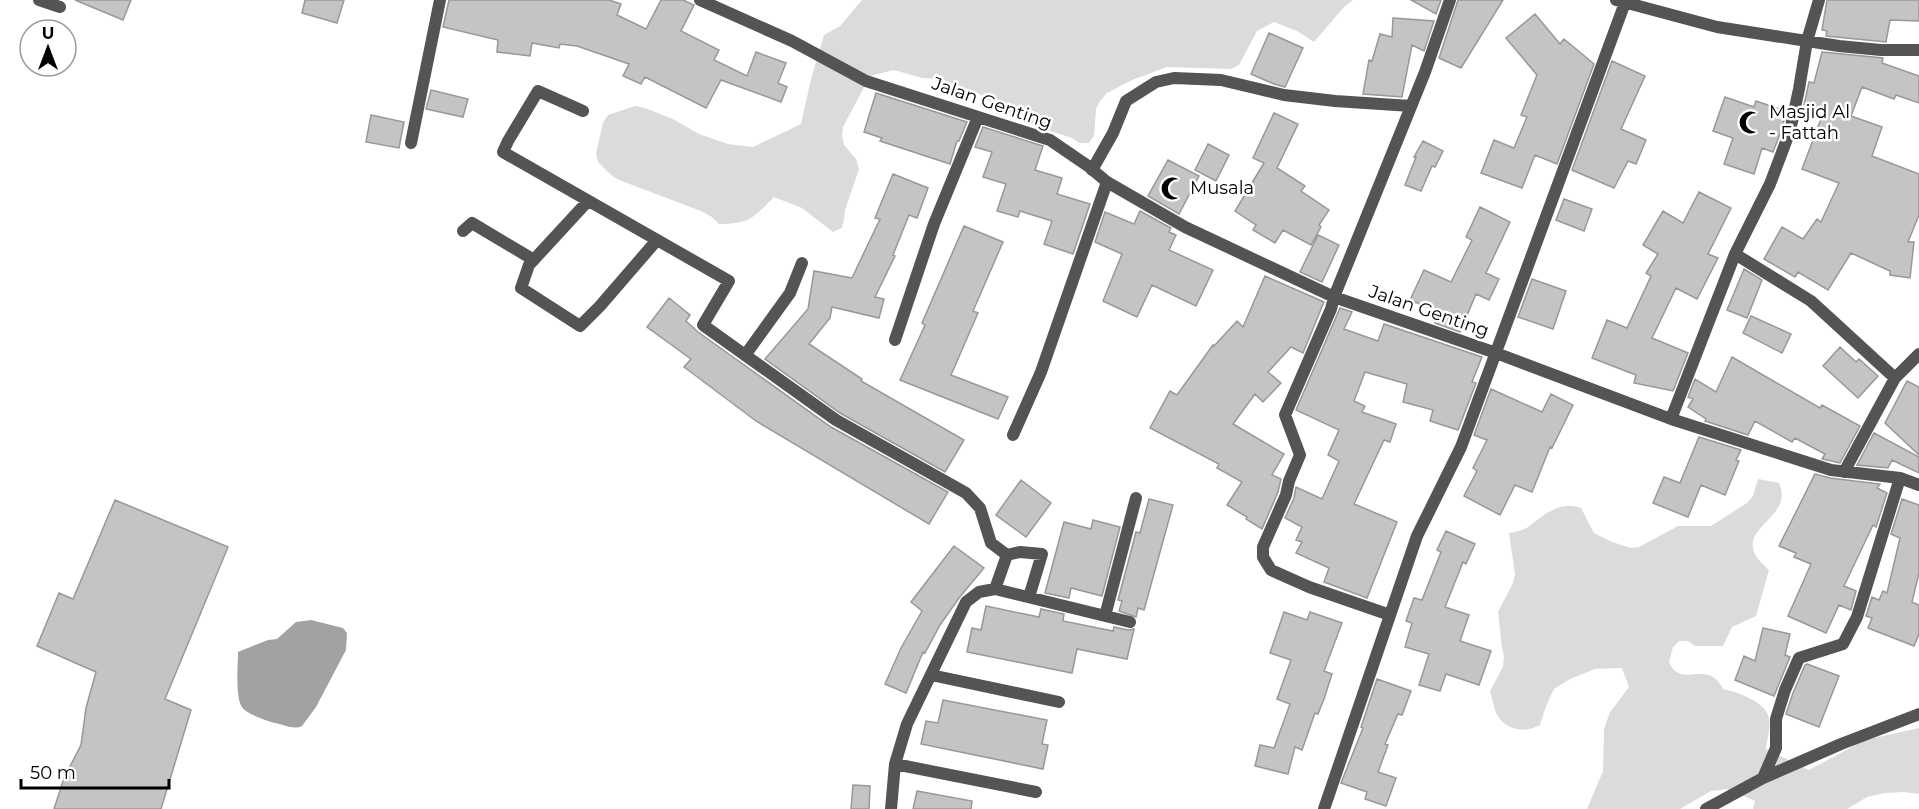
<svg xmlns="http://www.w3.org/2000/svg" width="1919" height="809" viewBox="0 0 1919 809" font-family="Montserrat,sans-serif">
	<rect width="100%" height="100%" fill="#fff"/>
	<path fill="#dbdbdb" d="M862,0H1353L1344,7L1314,42L1297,31L1274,22L1257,31L1239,65L1231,69L1167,67L1132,80L1107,93L1100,101L1096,109L1094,136L1089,143H1079L1072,138L1035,126L1001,109L978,93L941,79L922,78L894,70L870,76L843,127L842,136L844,145L856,159L859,169L845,210L844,219L842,228L833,232L802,208L774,197C753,218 750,224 719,224L712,217L701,211L619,180L611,175L598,162L596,153L603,123L608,115L635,106L645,108L673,119L699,134L728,144L753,147L801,124L811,79L824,35L840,26Z
		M1758,479L1779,483C1793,514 1749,524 1753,548C1754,557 1763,564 1769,570L1756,616L1732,627L1723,646H1695L1688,641H1679L1673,647L1669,662C1671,665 1672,669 1675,671C1689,682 1710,662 1723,689C1737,692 1763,701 1768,715C1772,725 1767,739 1766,749L1809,770L1865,740L1919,728V794L1904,792L1885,793L1867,797L1847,809H1753L1755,801L1727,789L1711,791L1680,809H1587L1603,771L1604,729L1610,712L1629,687L1622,668L1595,669L1570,679L1554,689L1546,706L1540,725C1524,734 1502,730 1495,710C1493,704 1492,697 1490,691L1503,667L1504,656L1502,648L1498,612L1513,583L1515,574L1509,533C1515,532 1523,531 1528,527C1544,515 1560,500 1581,508L1594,533L1612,542L1631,548L1639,547L1678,526H1711L1747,503L1753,496Z"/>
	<path fill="#a2a2a2" d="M311,620L343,628L347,633L346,650L316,707L302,726C293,730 285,725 275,723C268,721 246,714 242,707C235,697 238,665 238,652L268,640L277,639L296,622Z"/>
	<path fill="#c4c4c4" stroke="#989898" stroke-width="1.5" d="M75,0H131L123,20Z
		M305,0H344L337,23L302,13Z
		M449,0H609L621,4L617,15L646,29L661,0H683L694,5L681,31L719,50L714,60L747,76L756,52L786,63L778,83L787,87L781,102L721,80L706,108L645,77L641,84L623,76L629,64L577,46L560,44L559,48L532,43L530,56L497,52L498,40L443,27Z
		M1411,0H1441L1436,14Z
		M1458,0H1503L1461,68L1439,58Z
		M1827,0H1919V21L1890,20L1886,42L1826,36L1827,31L1822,30Z
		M1535,14L1560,44L1564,39L1594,64L1557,164L1535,155L1522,188L1481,173L1494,140L1514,148L1527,117L1521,115L1537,75L1506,38Z
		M1393,18L1434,21L1424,51L1412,45L1402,97L1363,94L1369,60L1372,61L1380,34L1392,37Z
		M1269,33L1303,48L1285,87L1274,84L1251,74Z
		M1822,52L1883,58L1882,63L1919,76V103L1896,95L1894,99L1862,87L1851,116L1882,127L1872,156L1919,174V215L1908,242H1914L1910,278L1890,275V271L1851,253L1828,290L1798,272L1795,277L1764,259L1782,227L1803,239L1817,219L1821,222L1839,183L1802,169L1824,111L1804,105L1809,82L1814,83Z
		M1612,61L1645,76L1621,129L1646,140L1636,164L1628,161L1614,188L1572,170Z
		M431,90L468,99L463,117L426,109Z
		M876,93L967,122L959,141H957L950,164L880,141L882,138L864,132Z
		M1725,97L1754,107L1756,101L1786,111L1782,129L1773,152L1762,148L1754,174L1724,164L1733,138L1713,131Z
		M1274,113L1298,124L1277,168L1305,186L1301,191L1329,210L1319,225L1321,227L1311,245L1283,230L1275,243L1253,230L1256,225L1235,211L1264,163L1253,158Z
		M371,115L404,122L399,148L366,142Z
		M983,127L1043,146L1035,170L1062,178L1057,194L1090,204L1073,254L1044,244L1052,221L1020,211L1018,217L997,211L1006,184L983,177L992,152L975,147Z
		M1423,141L1443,151L1435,167L1432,166L1421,191L1405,185L1416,157H1414Z
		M1208,144L1229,155L1216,181L1195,170Z
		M1168,160L1199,176L1179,214L1148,196Z
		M893,174L928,188L917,218L909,215L893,255L895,256L875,297L884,299L879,318L832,307L830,318L809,344L862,379L861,381L964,440L945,472L840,413L765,359L808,309L814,271L852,278L880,219L875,218Z
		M1699,192L1731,208L1708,254L1718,258L1697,299L1676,288L1652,338L1688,353L1673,391L1634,383L1636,375L1592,358L1607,320L1627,328L1651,276L1646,273L1658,254L1643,245L1663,211L1683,223Z
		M1564,199L1592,209L1584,231L1556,220Z
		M1480,207L1510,222L1486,273L1499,279L1489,300L1476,294L1460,332L1435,323L1440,312L1410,300L1424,270L1451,282L1472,240L1466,237Z
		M1140,211L1171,228L1169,232L1176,235L1169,250L1213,270L1196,306L1152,285L1137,317L1103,301L1122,254L1095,242L1105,212L1134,224Z
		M964,226L1003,242L973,311L978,313L951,375L1008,397L998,419L900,380L925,325L922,323Z
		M1318,235L1339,245L1322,282L1300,272Z
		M1744,269L1762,280L1747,318L1727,310Z
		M1265,276L1324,302L1303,353L1291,347L1268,372L1281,383L1263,402L1255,394L1233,424L1284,454L1272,475L1281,479L1278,492L1262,529L1246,519L1247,517L1227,505L1242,482L1217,468L1219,464L1150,428L1170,391L1177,395L1213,345L1214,346L1237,321L1243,327Z
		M1532,279L1566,291L1553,329L1518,317Z
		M669,298L690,315L686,321L698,332L831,427L948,492L929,524L756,421L684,367L691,359L647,327Z
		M1340,308L1352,312L1344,329L1378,341L1384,324L1482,357L1472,382L1476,383L1458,430L1430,421L1433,410L1403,402L1407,384L1365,372L1354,401L1365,406L1362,412L1396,424L1390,442L1384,440L1354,504L1397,522L1367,598L1324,582L1329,568L1296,553L1302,542L1296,540L1302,527L1285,518L1294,498L1296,487L1322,499L1339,461L1328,455L1339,430L1296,410Z
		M1751,316L1791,334L1782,353L1743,333Z
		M1840,347L1856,362L1859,359L1878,376L1858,398L1823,366Z
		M1732,357L1820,408L1822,405L1860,426L1840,463L1822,459L1825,454L1795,438L1792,442L1755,421L1748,435L1705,421L1706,419L1688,407L1693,399L1688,397L1695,379L1716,392Z
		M1907,381L1919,387V455L1885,423Z
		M1491,389L1542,412L1551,394L1573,405L1552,448L1550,447L1532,492L1515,485L1500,515L1464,496L1477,471L1473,468L1487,440L1474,435Z
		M1874,433L1919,457V473L1892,460L1888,468L1857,465Z
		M1699,437L1741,450L1736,460L1739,461L1725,495L1701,485L1688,517L1653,503L1664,477L1680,483Z
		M1815,474L1830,478L1880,484L1877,488L1887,493L1876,527L1873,525L1844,586L1856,591L1851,610L1839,605L1826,633L1788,616L1811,564L1794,557L1796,553L1779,546Z
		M1021,480L1051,503L1026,537L996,515Z
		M1149,499L1173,505L1144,610L1138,608L1136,617L1119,611L1122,601L1118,600L1136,532L1140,533Z
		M1902,499L1919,505V573L1912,602L1919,605V634L1914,646L1868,628L1872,618L1866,616L1872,597L1879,600L1883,591L1887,593L1900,538L1891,534Z
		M115,500L228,547L165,699L191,710L161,809H54L64,778L81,745L86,708L96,672L37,646L59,593L73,599Z
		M1093,520L1120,527L1102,596L1071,588L1069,598L1045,593L1064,522L1091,529Z
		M1446,531L1475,544L1466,564L1463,562L1445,607L1469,615L1460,641L1491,651L1479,685L1446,674L1440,691L1419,685L1429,654L1405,647L1412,623L1406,621L1414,598L1422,600L1441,552L1437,550Z
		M954,546L984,568L959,598L940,625L925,653L923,652L906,693L885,684L901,648L922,611L911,602Z
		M986,606L1039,617L1041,609L1064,614L1063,621L1113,631L1114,627L1128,630L1134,629L1127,659L1077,649L1072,673L967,652L972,628L981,630Z
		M1284,612L1307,620L1310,612L1342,623L1324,671L1332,674L1324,699L1318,714L1315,713L1302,750L1295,747L1288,774L1255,766L1260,745L1274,748L1290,704L1277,699L1291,660L1270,653Z
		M1763,628L1790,634L1785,655L1790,657L1774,696L1735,680L1744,656L1755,661Z
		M1807,664L1839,676L1819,727L1786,714L1793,693L1805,665Z
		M1377,679L1411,691L1402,715L1398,714L1385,744L1388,745L1378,772L1396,778L1386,806L1365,799L1367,792L1341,783L1363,728L1361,727Z
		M943,700L1047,720L1042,744L1048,745L1043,769L921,744L926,721L938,723Z
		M853,785L870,786L869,809H851Z
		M917,791L972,801L971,809H913Z"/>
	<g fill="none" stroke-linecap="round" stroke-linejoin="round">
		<path stroke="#545454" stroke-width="12" d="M39,0L60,7
			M700,0L792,41L866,81L1050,140L1088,166L1107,182L1185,227L1334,297L1496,353L1671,419L1735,254
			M1616,0L1717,27L1839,46L1881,50H1919
			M1819,0L1807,41L1799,89L1790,131L1770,184L1735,254L1811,301L1895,378
			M583,111L538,91L508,141L503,152L729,281L703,325L836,420L966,493L980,508L991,543L1007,555L995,589
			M411,143L440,0
			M1092,170L1113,133L1126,101L1156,82L1174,78L1221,80L1284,95L1335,101L1411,106
			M588,201L529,265L521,288L580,326L600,306L657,240
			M463,231L472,223L534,260
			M895,340L934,224L978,117
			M746,354L790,293L802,263
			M1671,419L1831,470L1900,478
			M1013,435L1041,372L1107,182
			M1844,472L1895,378L1919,354
			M1007,555L1020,552L1042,554L1029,597
			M1390,615L1309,587L1271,570L1263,557V547L1286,495L1289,481L1300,455L1285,415L1331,309L1334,297L1425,72L1450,0
			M1105,616L1136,498
			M931,675L1059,702
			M895,764L1036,792
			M1763,778L1776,748V719L1785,690L1799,658L1843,644L1857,617L1900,478L1919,485
			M891,809L895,764L907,724L966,602L979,592L995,589L1130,622
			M1324,809L1417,536L1461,447L1626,0
			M1706,809L1763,778L1841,744L1919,714"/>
	</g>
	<defs>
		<symbol id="mosque-bare" viewBox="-9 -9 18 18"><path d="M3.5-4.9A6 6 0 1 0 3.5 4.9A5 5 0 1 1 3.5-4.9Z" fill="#000" stroke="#fff" stroke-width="2.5" paint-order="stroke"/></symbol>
	</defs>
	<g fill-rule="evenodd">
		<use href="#mosque-bare" x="1734" y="106" width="33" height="33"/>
		<use href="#mosque-bare" x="1156" y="172" width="33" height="33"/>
	</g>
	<g text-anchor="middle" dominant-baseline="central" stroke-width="5" stroke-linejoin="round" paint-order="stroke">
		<g font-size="18" fill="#000" stroke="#fff">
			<text transform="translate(992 103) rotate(19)">Jalan Genting</text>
			<text transform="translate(1429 311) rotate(19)">Jalan Genting</text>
		</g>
		<g font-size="18" fill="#000" stroke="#fff" text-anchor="start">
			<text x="1769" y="112">Masjid Al<tspan x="1769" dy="21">- Fattah</tspan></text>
			<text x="1190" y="188">Musala</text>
		</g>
	</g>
	<g transform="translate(48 48)"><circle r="28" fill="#ffffff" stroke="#999999" stroke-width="1.5"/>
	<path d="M0-4.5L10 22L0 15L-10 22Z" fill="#000000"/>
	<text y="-9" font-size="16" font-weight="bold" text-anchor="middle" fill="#000000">U</text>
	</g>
	<path d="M21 779v9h148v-9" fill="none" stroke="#000000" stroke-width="3"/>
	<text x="30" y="779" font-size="18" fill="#000000" stroke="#ffffff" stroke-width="4.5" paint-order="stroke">50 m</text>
</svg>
